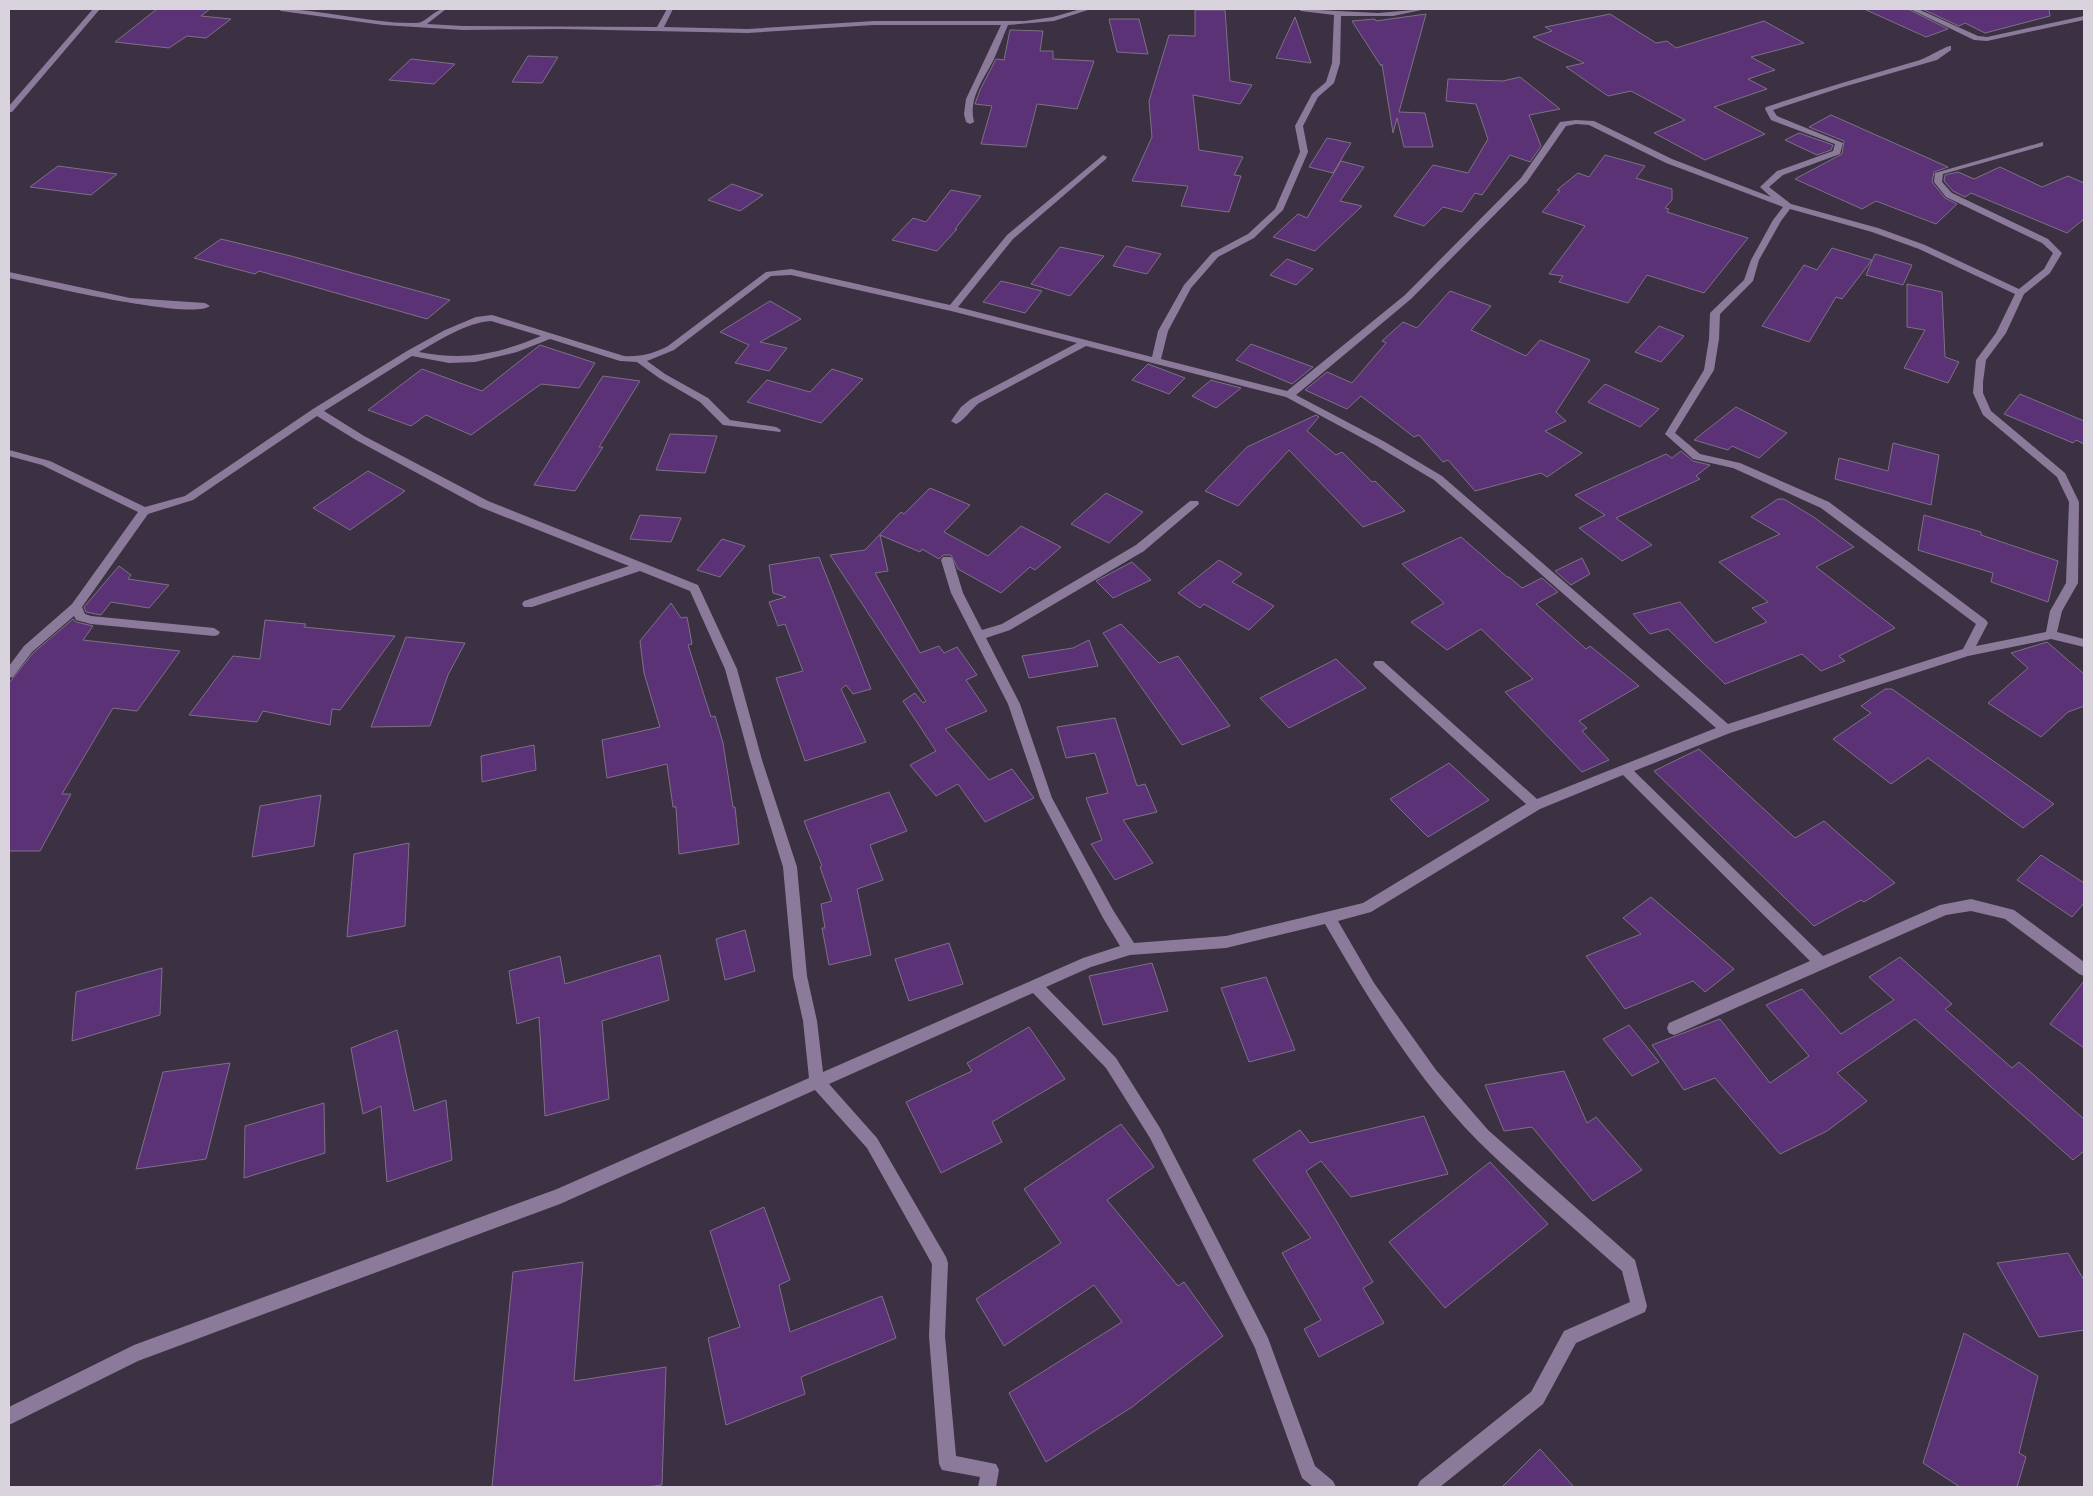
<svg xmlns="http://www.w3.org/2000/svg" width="2093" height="1496" viewBox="0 0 2093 1496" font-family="Mulish,sans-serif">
	<rect width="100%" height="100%" fill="#3b3142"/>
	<path fill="#5b3276" stroke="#7c7184" d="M157,9H210L201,16L231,19L206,38L187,36L169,48L115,42Z
		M1864,9H1908L1948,29L1926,37Z
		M1922,9H2049L2050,16L1985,33L1965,23L1959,26Z
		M1195,10H1225L1230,81L1252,85L1240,104L1193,95L1199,150L1243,157L1234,175L1241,176L1229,212L1181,206L1188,186L1132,181L1152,137L1149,101L1169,35L1195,36Z
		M1426,14L1399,112L1425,113L1433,147H1404L1397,118L1393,133L1382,64L1381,66L1352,21L1375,19L1376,21Z
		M1610,14L1656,43L1667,41L1676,48L1764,21L1804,43L1751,57L1775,70L1748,79L1767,89L1714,107L1765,134L1705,160L1654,133L1685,120L1631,91L1608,96L1566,67L1584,63L1533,37L1552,31L1545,27Z
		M1295,17L1311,63L1276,58Z
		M1109,19H1139L1148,54L1117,52Z
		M1010,30L1043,31L1040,51H1053V59L1094,61L1077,109L1037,104L1026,147L981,144L992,106L975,104L980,90L996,59L1004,60Z
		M528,56L558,57L542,83L512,82Z
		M411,59L455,64L434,84L389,80Z
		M1520,77L1560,109L1529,115L1541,146L1530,162L1510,155L1482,195L1475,193L1462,212L1443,207L1424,226L1394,216L1433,165L1468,173L1488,139L1476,104L1446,101L1448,79L1503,81Z
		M1831,115L1948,167L1934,172L1932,182L1945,198L1957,204L1936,224L1876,201L1862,209L1795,179L1842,154L1844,141L1809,127Z
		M1799,133L1833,145L1831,150L1817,155L1785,140Z
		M1327,138L1351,143L1333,173L1309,167Z
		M1605,155L1645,166L1636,178L1672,189V200L1665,208L1669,209L1667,212L1748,238L1704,293L1647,275L1628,303L1559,282L1563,276L1549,274L1585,226L1542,212L1560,191L1557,190L1578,173L1589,177Z
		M1341,161L1364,167L1340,201L1362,206L1315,251L1273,237L1298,214L1307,218Z
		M58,166L80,169L117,174L91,195L30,187Z
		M2000,167L2042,187L2068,176L2084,183V219L2067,233L1971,193L1965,197L1953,191L1944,181L1945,175L1958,172L1974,179Z
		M732,184L763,195L740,211L708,200Z
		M951,190L981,196L955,229H957L937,251L892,240L913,218L926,222Z
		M221,239L291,256L450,300L427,319L259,271L255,274L194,258Z
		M1126,246L1161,254L1147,274L1113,266Z
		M1060,247L1104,256L1070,296L1031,284Z
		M1832,248L1872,260L1842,299L1836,297L1809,342L1762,326L1804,265L1817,270Z
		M1875,254L1912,265L1903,285L1866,275Z
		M1287,259L1313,269L1296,285L1270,275Z
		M1001,281L1042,291L1025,313L983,302Z
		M1907,284L1942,292L1945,357L1959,362L1948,383L1904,368L1925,330L1907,327Z
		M1450,291L1491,306L1471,330L1526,356L1540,340L1590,360L1556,412L1566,421L1545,431L1582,453L1547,477L1541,473L1475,491L1448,460L1443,462L1419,435L1414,437L1361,396L1347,409L1305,390L1327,372L1352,383L1386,343L1382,341L1403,322L1417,328Z
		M770,301L801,319L760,342L787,348L769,371L735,363L749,345L720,332Z
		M1659,326L1684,336L1661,362L1635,352Z
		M1251,344L1313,367L1292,384L1236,360Z
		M540,345L595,363L579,388L541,384L471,435L426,415L411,426L368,410L422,369L482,391Z
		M1148,364L1185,378L1169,394L1132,380Z
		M832,369L863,379L821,423L747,402L767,380L810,392Z
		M603,376L640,381L599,447H603L575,491L534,485Z
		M1211,380L1214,381L1241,388L1216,408L1192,396Z
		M1605,384L1659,409L1640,427L1588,402Z
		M2020,394L2084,421V444L2076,440L2073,443L2004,414Z
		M1736,407L1787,433L1759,458L1732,446L1728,450L1694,440Z
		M1316,415L1319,417L1307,431L1336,455L1342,452L1372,482L1375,481L1405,511L1363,527L1289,450L1238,506L1205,491L1247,447Z
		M670,434L717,436L705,473L656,470Z
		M1893,443L1939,455L1931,505L1835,479L1839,458L1888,471Z
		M1681,451L1693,461L1710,465L1696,476L1700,479L1616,518L1652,545L1622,561L1579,528L1605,515L1575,495L1666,454L1672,458Z
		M368,471L405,491L350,530L313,508Z
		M930,488L970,505L944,532L988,556L1021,526L1061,547L1035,570L1030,567L1001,593L958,569L951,555H943L939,559L922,549L920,552L880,535L888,571L875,573L920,653L939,646L944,653L957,647L977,675L966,680L987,711L945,729L989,780L1012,769L1034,798L985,822L958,784L936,796L910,765L936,751L903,701L915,693L923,703L926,701L830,555L865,550L901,512L904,514Z
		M1106,493L1143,512L1109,543L1071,524Z
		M1778,499H1784L1815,518L1854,547L1816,567L1895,628L1839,656L1845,661L1821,671L1802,654L1725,684L1668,629L1650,634L1633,614L1680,602L1715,643L1767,622L1752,608L1768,602L1719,562L1780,534L1751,517Z
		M640,515L681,518L671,542L630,539Z
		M1924,515L1981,532V535L2058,561L2048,602L1991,582L1993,573L1918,550Z
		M1461,537L1507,577H1509L1522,588L1542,578L1558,592L1536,604L1586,649L1590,646L1639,686L1579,721L1587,728L1582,731L1609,760L1582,772L1505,692L1533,679L1481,629L1447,650L1411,622L1444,603L1402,564Z
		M722,539L745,546L720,577L697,570Z
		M819,557L871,689L853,694L846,685L841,689L866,742L805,761L776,678L803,671L785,624L778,626L769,602L786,597L773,593L769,565Z
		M1582,558L1590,574L1571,585L1555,571Z
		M1219,560L1242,574L1232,582L1274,606L1249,630L1204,604L1200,608L1178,593Z
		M1132,562L1151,580L1113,598L1096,581Z
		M119,566L131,575L128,579L169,585L149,608L111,602L101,615L86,612L84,607Z
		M671,603L681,618L687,617L692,644L688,645L711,717L715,716L723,743L733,807H735L739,844L679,854L676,807H673L667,764L607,778L602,740L660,727L644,673L640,641Z
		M73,619L76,622L93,626L83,640L180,651L137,711L113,708L62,794H71L40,851H9V683L33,653Z
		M265,620L306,624L304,627L395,636L340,710L332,709L330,725L263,711L257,722L189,715L233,656L260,659Z
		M1121,624L1159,663L1178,656L1230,726L1182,745L1103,633Z
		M406,637L465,643L448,675L430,726L371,727Z
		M1089,640L1098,666L1029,678L1022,656L1073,648Z
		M2047,642L2084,674V706L2068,712L2041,737L1988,703L2028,668L2011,653Z
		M1336,659L1366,688L1289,728L1260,698Z
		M1885,689H1892L2054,804L2023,828L1928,758L1891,784L1833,739L1871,713L1861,706Z
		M1115,718L1137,786L1145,784L1157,812L1123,820L1153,863L1115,880L1091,844L1102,840L1086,798L1108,793L1095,753L1066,758L1057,727Z
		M534,745L536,770L482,782L481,756Z
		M1699,749L1795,838L1824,821L1895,883L1864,902L1861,900L1814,926L1654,771Z
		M1449,763L1489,800L1428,837L1390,799Z
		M889,792L907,831L870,845L883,880L857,889L871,955L829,965L822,928H825L821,904L832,901L820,867L822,866L804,821Z
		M321,795L314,846L252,857L260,806Z
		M409,843L405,926L347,937L354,854Z
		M2041,855L2084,883V903L2072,917L2017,880Z
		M1651,897L1734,969L1705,992L1693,981L1625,1009L1586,956L1641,934L1623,918Z
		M745,930L755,971L725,980L716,939Z
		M949,943L963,984L909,1001L895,959Z
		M660,955L669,1000L602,1021L609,1099L545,1116L539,1017L517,1024L509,971L560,956L565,984Z
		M1900,957L1952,1004L1945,1009L2012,1068L2019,1062L2084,1119V1151L2073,1160L1915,1019L1837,1073L1867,1101L1827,1131L1780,1154L1715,1078L1684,1090L1652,1045L1720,1019L1770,1083L1809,1056L1766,1005L1802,989L1841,1034L1894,1000L1869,977Z
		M1152,963L1168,1011L1103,1025L1089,976Z
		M162,968L160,1015L72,1041L76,992Z
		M1266,977L1295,1050L1249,1062L1221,988Z
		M2084,981V1048L2050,1024Z
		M1629,1025L1659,1062L1632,1076L1603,1039Z
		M1029,1027L1065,1079L992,1122L1002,1142L941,1173L906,1102L972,1071L967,1063Z
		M397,1030L414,1111L446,1100L452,1160L387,1182L381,1106L363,1114L351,1048Z
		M230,1063L206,1159L136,1169L163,1072Z
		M1564,1071L1587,1123L1596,1117L1642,1170L1593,1201L1532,1127L1504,1131L1485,1085Z
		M324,1103L325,1153L244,1178L245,1126Z
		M1424,1116L1448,1174L1351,1197L1321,1161L1306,1171L1373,1282L1363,1288L1384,1323L1319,1357L1304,1329L1321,1320L1282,1253L1311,1238L1253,1160L1300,1130L1310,1143Z
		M1121,1124L1154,1167L1107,1200L1178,1286L1184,1282L1223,1336L1132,1407L1046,1462L1009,1393L1122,1322L1094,1285L1004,1346L976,1299L1061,1243L1024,1189Z
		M1490,1162L1548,1224L1445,1308L1389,1242Z
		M764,1207L790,1280L779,1285L790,1332L882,1296L896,1338L801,1377L805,1394L726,1425L708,1338L740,1327L710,1231Z
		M2068,1253L2084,1280V1330L2039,1337L1997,1263Z
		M583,1262L574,1381L666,1367L662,1485L647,1487H492L513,1272Z
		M1964,1333L2038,1376L2019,1453L2026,1457L2017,1487H1960L1923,1463Z
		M1540,1449L1574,1487H1502Z"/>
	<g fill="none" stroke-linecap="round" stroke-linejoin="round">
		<path fill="#8c7a9a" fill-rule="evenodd" d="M93,9H100L12,112H9V106Z
			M278,9C324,9 370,24 416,23C427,23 433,9 446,9L427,24L463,26L657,27L667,9H673L664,27L748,29L874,21H1025L1053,17L1081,9H1091L1054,21L1008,25C1003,36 999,48 994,59C984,79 968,98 974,122L970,124L966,122L964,114L966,99L1001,25H874L748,33L560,29L463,30L383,25L281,11Z
			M1298,9L1378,13L1426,9L1393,16H1341L1340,63L1334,83L1318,97L1303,126L1308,152L1283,210L1254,238L1218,257L1191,288L1168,331L1161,359L1287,391L1405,295L1521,178L1560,122L1576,120L1594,121L1672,159L1771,197L1760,187L1777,171L1833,151L1835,144L1771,120L1765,109L1766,107C1817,90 1868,75 1920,60C1929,57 1945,46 1951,46V50L1937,60L1843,87L1773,110L1777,116L1843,143L1840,154L1783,175L1769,187L1791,204L1878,228L1925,245L2019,289L2044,269L2053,253L2042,243L1946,197L1934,182L1935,173L2043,142V146L1943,174L1942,182L1952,193L2048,239L2062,253L2050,273L2024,294L2006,333L1986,360L1983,382V393L1991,411L2065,473L2079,502L2078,583L2062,611L2057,632L2084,639V647L2051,639L1968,656L1730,733L1634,771L1823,956L1940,905L1971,899L2014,910L2084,962V976L2079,974L2005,919L1971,911L1946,915L1679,1033L1674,1035L1669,1033L1667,1028L1669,1023L1810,961L1623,775L1540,809L1371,912L1338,921L1374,983L1436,1070L1488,1130L1635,1260L1647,1306L1645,1312L1576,1343L1543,1404L1440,1487H1417L1420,1481L1531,1392L1564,1331L1630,1302L1622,1271C1574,1228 1524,1186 1478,1141C1416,1078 1369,1000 1325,924L1226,948L1130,955L1091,967L1046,987L1116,1058L1160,1128L1268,1338L1315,1466L1333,1481L1336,1487H1313L1302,1478L1255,1348L1150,1138L1106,1068L1033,993L829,1084L877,1138L946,1257L948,1263L945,1336L956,1456L996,1464L999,1470L996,1487H978L980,1477L942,1470L939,1464L929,1336L932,1264L867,1148L815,1090L560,1204L138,1361L9,1425V1407L134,1345L557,1189L809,1078L803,1021L793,976L783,867L750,760L725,669L690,591L640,571L532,607H524L522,604L524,601L629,566L480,507L356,440L317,416L193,500L148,514L82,607L85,614L91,616L214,628L220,632L218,635L214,636L91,624L76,620L74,616L32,652L13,677L9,678V666L24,646L72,604L138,512L42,465L9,456V450L50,461L145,507L185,496L313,409L407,351L445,330L476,317L492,315L624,356C640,357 653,354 668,346L766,272L791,269L950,305L1007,235L1103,155L1107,157L1106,159L1013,239L958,307L1152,357L1158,331L1184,285L1212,253L1248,234L1275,209L1300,152L1295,126L1312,94L1326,82L1332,63L1334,15L1301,11ZM1576,124L1589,125L1666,163L1783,207L1773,220L1751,260L1744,280L1710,313L1709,339L1704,370L1665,434L1693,459L1733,468L1821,508L1976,624L1963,649L1728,724L1442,476L1385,442L1296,395L1411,299L1527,182L1566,126ZM1790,209L1872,232L1919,249L2015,294L1996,333L1976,360L1973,393L1983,415L2057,477L2069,502L2066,583L2050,611L2046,632L1976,646L1988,623L1986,620L1829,502L1740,463L1700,454L1675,433L1714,370L1719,339L1720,314L1753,281L1759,260L1781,221ZM791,275L951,311L1077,343L971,399L961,407L951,421L956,424C964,421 971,409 979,403L1086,346L1286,397L1377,446L1434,480L1716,728L1537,799L1383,661H1375L1373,664L1375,667L1526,804L1363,903L1226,936L1134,943L1113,910L1052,798L1020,704L986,638L1010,630L1144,551L1199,504L1198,501H1190L1136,545L1002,624L982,630L963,593L953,560L951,557H943L941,560L951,593L1008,704L1040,798L1103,918L1120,946L1083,958L823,1072L817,1021L807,976L797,867L762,760L737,669L698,585L488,501L364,436L324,411L412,356L449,363L475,362L517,352L550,339L620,361L637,362L659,378L700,402L723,425L780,432L781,430L776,427L730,420L708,398L665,374L647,361L674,350L771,276ZM491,321L541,336C498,354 465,361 419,352C441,339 466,323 491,321Z
			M1910,9H1918L1978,36L1987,37L2084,16V20L1987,41L1974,40Z
			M9,272L130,298L205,303L210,306C192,321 38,284 9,278Z"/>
	</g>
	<rect width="2093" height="1496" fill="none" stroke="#d9d3de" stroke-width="20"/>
</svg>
